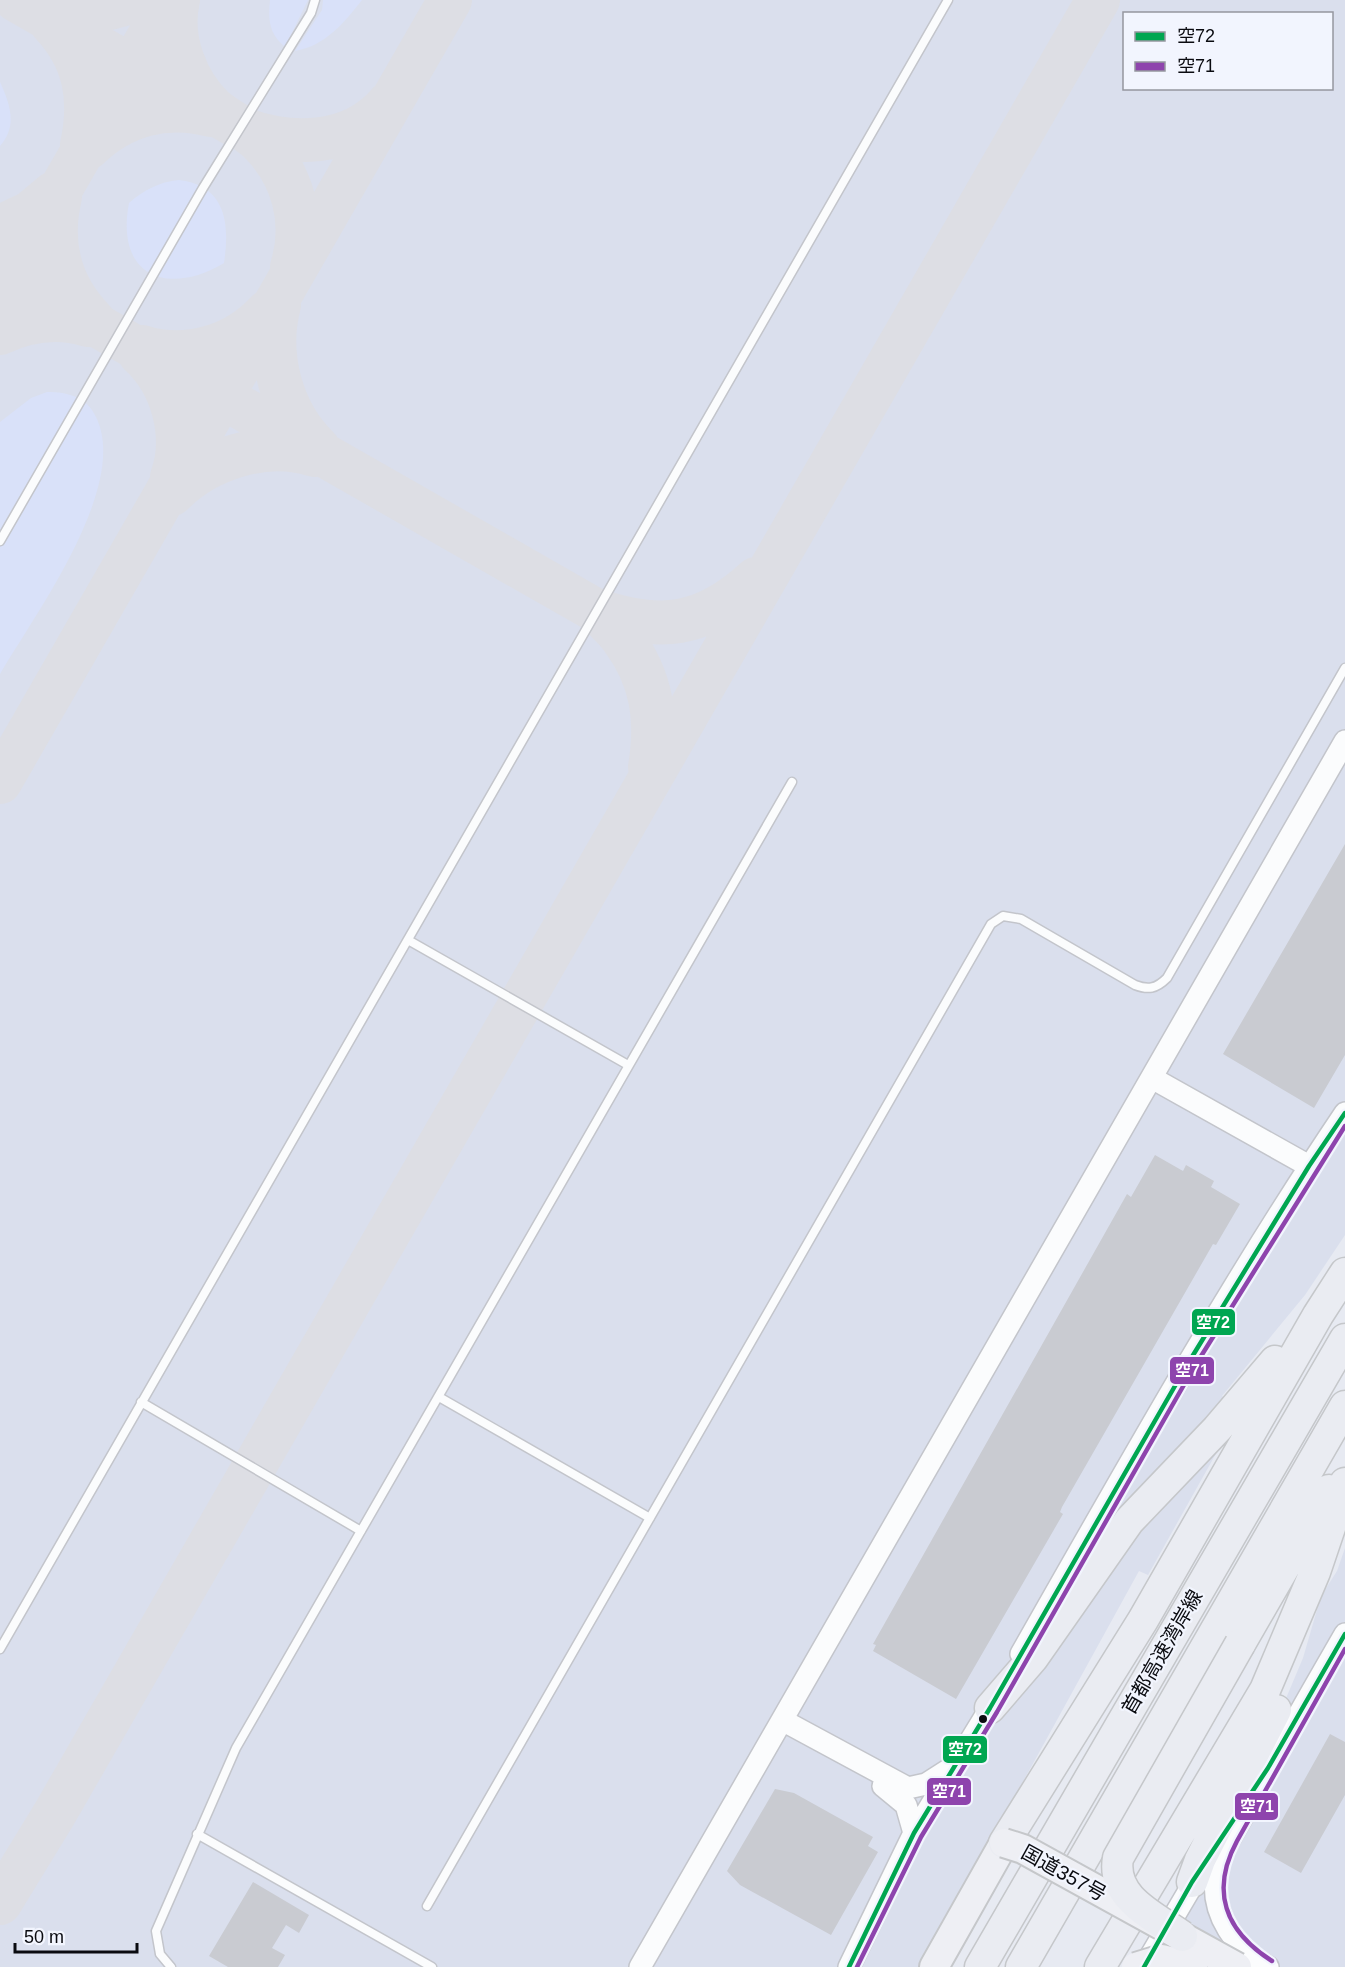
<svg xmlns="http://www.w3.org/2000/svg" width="1345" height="1967" viewBox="0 0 1345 1967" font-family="Helvetica,'Noto Sans JP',sans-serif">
	<rect width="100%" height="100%" fill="#e7eaf2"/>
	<path fill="#dadfed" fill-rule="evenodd" d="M0,0H1345V1235L1305,1295L1222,1396L1226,1399L1227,1434L1148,1575L1139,1571L921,1967H0ZM1124,14H1332V88H1124Z
		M1345,1548V1967H1136L1268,1741L1303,1658L1321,1596L1337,1571Z"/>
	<path fill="#d9e1f9" d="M270,0H308L285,47C269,34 268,20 270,0Z
		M323,0H362C344,23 325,46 295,51L322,10Z
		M0,82C10,104 18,126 0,146Z
		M179,180C226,186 230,223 224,263C167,297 115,276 129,203C144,190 159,182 179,180Z
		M47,392C68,392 87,397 96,417C130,486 35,614 0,674V422L31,398Z"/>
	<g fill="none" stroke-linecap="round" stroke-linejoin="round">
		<path stroke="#dddee4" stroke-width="44" d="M16,0L240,128C289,147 351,147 388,104
			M178,0C169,38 186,83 214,109C228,121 246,128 259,141C293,174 306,222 292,267
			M37,6C68,17 105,12 135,0
			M52,24C85,59 92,99 82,145
			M88,148C122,115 166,103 211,115
			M60,197C49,243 60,286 93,320
			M0,227L30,213L54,193
			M0,270L597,611C605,620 615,628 622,638C652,678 658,719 650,767
			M0,294L170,0
			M279,305C266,355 281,412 318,448
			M0,333C28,320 59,316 88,325
			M142,347C187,361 236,346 267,312
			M140,354C172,383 187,435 172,477
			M172,494C206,459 266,439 314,455
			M593,609C659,632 703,628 756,579
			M0,782L450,0
			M0,1903L55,1813L1098,0"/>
	</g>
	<path fill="#c9cbd1" d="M1345,844V1055L1314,1108L1223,1054Z
		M1155,1155L1183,1171L1186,1165L1214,1181L1211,1187L1240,1204L1216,1245L1213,1244L1062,1507L1060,1512L1063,1514L956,1699L873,1651L876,1645L873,1644L1127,1194L1131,1197Z
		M1330,1734L1345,1742V1795L1301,1873L1264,1852Z
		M775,1789L794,1793L873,1837L868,1846L878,1852L831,1935L740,1885L727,1871Z
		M253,1882L309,1915L299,1933L286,1925L272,1948L285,1955L278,1967H228L209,1956Z"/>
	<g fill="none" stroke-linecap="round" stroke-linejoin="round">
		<defs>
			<path id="service" d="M0,541L203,188L311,13L315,0
				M408,940L628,1065
				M439,1397L650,1518
				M141,1402L361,1531
				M0,1649L948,0
				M197,1834L432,1967
				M427,1906L991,924L1003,916L1021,919L1135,985C1148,990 1156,989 1167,978L1345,668
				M171,1967L160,1954L156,1931L236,1748L792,782"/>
			<path id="tertiary" d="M1152,1078L1309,1166
				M1021,1654C1125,1471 1228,1287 1345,1113
				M782,1720L908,1788L926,1784L951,1768
				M883,1786L906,1805L914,1833
				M640,1967L1345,741
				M849,1967L914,1833L997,1697
				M1144,1967L1200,1872
				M1268,1967C1236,1949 1211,1915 1216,1877C1218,1855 1233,1834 1244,1814C1276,1753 1311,1693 1345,1634"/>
			<path id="trunk" d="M934,1967L1004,1843"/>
			<path id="motorway" d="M1240,1644L1329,1490
				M990,1708L1033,1658L1129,1521L1217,1429L1275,1361
				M1004,1843L1143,1620L1318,1315L1345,1273
				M1192,1882L1200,1860L1276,1710
				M980,1967L1345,1339
				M1021,1967L1345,1406
				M1100,1967L1265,1690L1315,1572L1345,1483"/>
		</defs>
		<use href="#service" stroke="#c3c5cb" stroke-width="11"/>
		<use href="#tertiary" stroke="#c3c5cb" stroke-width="24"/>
		<use href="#trunk" stroke="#c5c7ca" stroke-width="32"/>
		<use href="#motorway" stroke="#c5c7ca" stroke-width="33"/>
		<use href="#service" stroke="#fbfcfd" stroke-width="8"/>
		<use href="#tertiary" stroke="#fbfcfd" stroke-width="21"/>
		<use href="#trunk" stroke="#eeeff4" stroke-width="28"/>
		<use href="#motorway" stroke="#eaecf2" stroke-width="30"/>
		<defs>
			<path id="trunk-bridge" d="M1004,1843L1023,1849L1237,1967
				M1136,1967L1162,1959L1193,1967"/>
			<path id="motorway-bridge" d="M1182,1936C1154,1916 1111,1898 1118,1858L1240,1644"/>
		</defs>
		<use href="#trunk-bridge" stroke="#c5c7ca" stroke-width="32" stroke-linecap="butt"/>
		<use href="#motorway-bridge" stroke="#c5c7ca" stroke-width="33" stroke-linecap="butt"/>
		<use href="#trunk-bridge" stroke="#eeeff4" stroke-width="28"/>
		<use href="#motorway-bridge" stroke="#eaecf2" stroke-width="30"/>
		<defs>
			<path id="bus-1" d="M849,1967L914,1833L990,1708L1187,1365L1309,1166L1345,1113
				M1144,1967L1192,1882L1268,1768L1345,1634"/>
			<path id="bus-2" d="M1272,1961C1225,1931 1210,1891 1237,1841L1345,1649
				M857,1967L921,1837L997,1712L1193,1369L1345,1126"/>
		</defs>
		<use href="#bus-1" stroke="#f2f5fe" stroke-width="9"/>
		<use href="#bus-2" stroke="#f2f5fe" stroke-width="9"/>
		<use href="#bus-1" stroke="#00a651" stroke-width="4.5"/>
		<use href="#bus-2" stroke="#8e44ad" stroke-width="4.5"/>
	</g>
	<circle fill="#0a0b10" stroke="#f2f5fe" stroke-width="2" cx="983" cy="1719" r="5"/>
	<g text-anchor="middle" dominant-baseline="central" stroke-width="4.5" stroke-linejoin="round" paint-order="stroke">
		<g font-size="20" fill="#0a0b10" stroke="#f2f5fe">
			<text transform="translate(1162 1652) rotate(-60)">首都高速湾岸線</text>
			<text transform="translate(1064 1873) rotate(29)">国道357号</text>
		</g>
	</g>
	<g stroke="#f2f5fe" stroke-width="2">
		<rect x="1191" y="1308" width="45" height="28" rx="6" fill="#00a651"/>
		<rect x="1169" y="1356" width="46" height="29" rx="6" fill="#8e44ad"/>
		<rect x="942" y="1735" width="46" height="29" rx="6" fill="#00a651"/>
		<rect x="926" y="1777" width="46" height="29" rx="6" fill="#8e44ad"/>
		<rect x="1234" y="1792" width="45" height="29" rx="6" fill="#8e44ad"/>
	</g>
	<g font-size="16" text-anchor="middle" font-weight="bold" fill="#fff">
		<text x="1213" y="1328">空72</text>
		<text x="1192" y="1376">空71</text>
		<text x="965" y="1755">空72</text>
		<text x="949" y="1797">空71</text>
		<text x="1257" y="1812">空71</text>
	</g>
	<rect x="1123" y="12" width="210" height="78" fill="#f2f5fe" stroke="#95979f" stroke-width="1.5"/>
	<rect x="1135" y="32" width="30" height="9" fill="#00a651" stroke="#95979f" stroke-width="1.5"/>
	<text x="1177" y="42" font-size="18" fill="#0a0b10">空72</text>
	<rect x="1135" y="62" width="30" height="9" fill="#8e44ad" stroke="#95979f" stroke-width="1.5"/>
	<text x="1177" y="72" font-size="18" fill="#0a0b10">空71</text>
	<path d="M15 1943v9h122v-9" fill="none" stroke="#0a0b10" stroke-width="3"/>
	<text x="24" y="1943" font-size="18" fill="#0a0b10" stroke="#f2f5fe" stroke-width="4.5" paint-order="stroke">50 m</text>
</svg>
